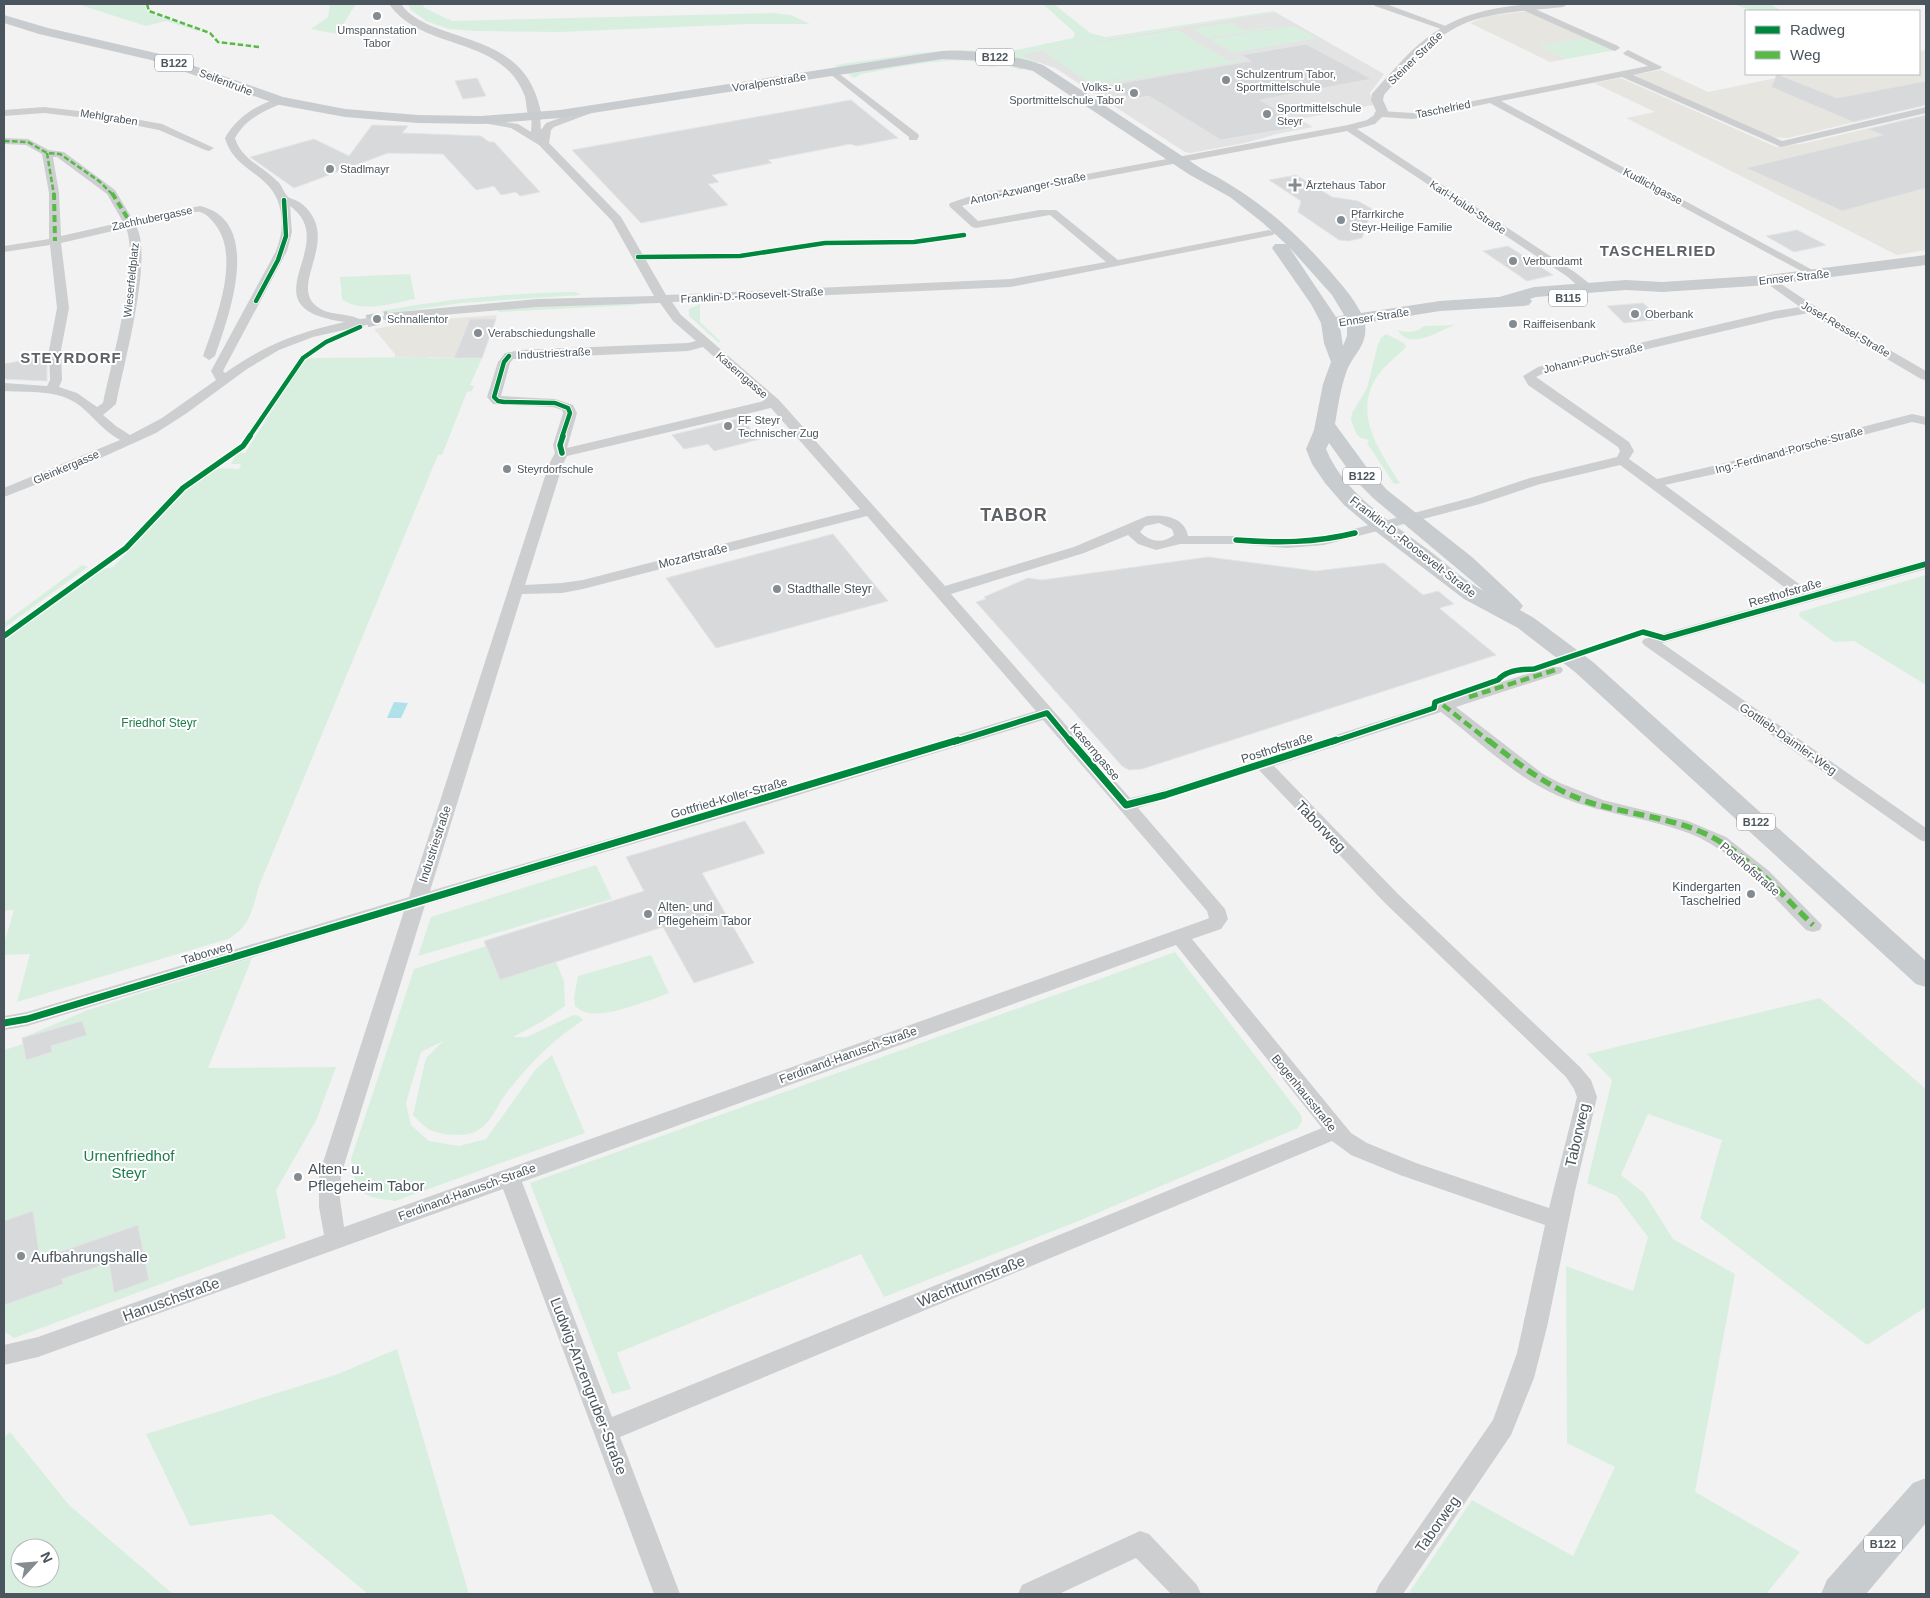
<svg xmlns="http://www.w3.org/2000/svg" width="1930" height="1598" viewBox="0 0 1930 1598" font-family="Helvetica,sans-serif">
	<rect width="100%" height="100%" fill="#f2f2f2"/>
	<path fill="#e6e5e0" d="M1529,11L1587,39L1540,46L1566,59L1550,62L1470,23L1488,16Z
		M1926,50V105L1788,138L1769,137L1633,75L1661,70L1708,92L1796,74H1919V51Z
		M1621,78L1776,147L1806,143L1916,117L1926,121V250L1897,255L1626,118L1655,112L1594,83Z
		M497,315L482,358L395,357V354L374,329L428,320Z"/>
	<path fill="#e4e3e3" d="M1275,12L1384,74L1370,93L1373,105L1299,119L1313,127L1277,134L1245,143L1190,153L1185,152L1055,68L1020,56L1035,51Z"/>
	<path fill="#d8efe0" fill-rule="evenodd" d="M77,4H145L146,10L148,12L201,30L197,31L166,21L146,26Z
		M330,4H356L337,34L311,29L328,17Z
		M408,4H422L425,8L452,21L772,13L791,15L810,24H750L560,32L475,31L449,29L426,21L410,9Z
		M1043,4H1054L1090,33L1106,37L1273,11L1275,12L1035,51L1021,56L1039,62L1021,70L1005,65L991,67C967,51 891,69 861,74L854,78L835,65L919,53L957,50L1006,52L1073,38L1075,33Z
		M1733,4H1770L1782,11H1753Z
		M1531,11L1616,50L1566,59L1539,46L1586,38Z
		M1231,23L1245,31L1271,26L1273,28L1208,38L1192,29Z
		M1294,26L1318,38L1233,53L1210,39Z
		M1177,30L1229,61L1238,59L1242,61L1089,87L1086,85L1173,70L1090,83L1042,51Z
		M410,274L415,299C393,303 361,314 342,299L340,277Z
		M576,292L581,295L461,303L387,314L381,311C445,299 511,293 576,292Z
		M637,302L639,304L635,305L498,312L500,308Z
		M700,304V322L721,342H718L689,316V309Z
		M1455,325C1438,331 1410,351 1398,330C1407,333 1416,333 1424,326Z
		M1386,334L1404,343L1406,347C1398,356 1387,363 1379,374C1351,412 1379,450 1400,483L1394,484L1367,443L1369,440L1361,438L1357,435L1351,420L1352,413L1367,388L1378,344L1381,338Z
		M428,357V358H482L470,385L474,386L472,391L467,392L442,455H438L259,886C252,910 251,926 228,939L17,1002L30,954L4,955V943L14,910L4,911V639L102,569L113,567L188,488L216,468L239,469L241,464H231L237,453H245L305,358Z
		M82,565L88,567L4,628V623Z
		M1926,575V685L1854,641L1834,642L1799,616L1800,612Z
		M596,865L612,899L418,956L431,917Z
		M486,946L500,980L556,962L564,981L565,1006L543,1021L513,1037H527L573,1015L579,1016L583,1020C553,1040 530,1063 508,1091C497,1104 492,1124 475,1132C465,1137 440,1135 430,1130C424,1127 418,1119 413,1115L426,1058L443,1041L421,1052L406,1103L411,1125L429,1141L459,1146L486,1139L536,1069L552,1055L585,1133L395,1201C361,1196 356,1196 351,1159L414,969Z
		M1175,952L1301,1115L1302,1121L1298,1128L1076,1222L884,1297L861,1254L617,1353L631,1389L612,1394L530,1183Z
		M651,955L669,993C651,1000 604,1019 585,1012C581,1011 578,1008 575,1006L574,997L578,976Z
		M252,958L208,1068L336,1067L316,1121L276,1190L286,1238L14,1338L4,1331V1050L23,1044L22,1038L88,1010Z
		M1820,998L1926,1089V1307L1867,1345L1700,1218L1722,1140L1648,1114L1621,1175L1644,1193L1673,1239L1735,1274L1695,1492L1800,1552L1766,1594H1408L1472,1500L1573,1556L1615,1467L1567,1443L1566,1266L1633,1291L1648,1237L1617,1196L1587,1183L1612,1080L1587,1054Z
		M397,1349L469,1594H368L272,1514L190,1526L146,1434L338,1374Z
		M10,1432L69,1505L173,1594H4V1438ZM20,1548H50V1578H20Z"/>
	<path fill="#b0e0ea" d="M394,702L408,703L401,718H387Z"/>
	<path fill="#d8d9da" stroke="#e3e4e5" d="M1306,44L1372,79L1260,100L1305,126L1221,140L1149,96L1131,99L1110,85L1251,61L1241,55Z
		M1777,74L1837,98L1926,81V105L1853,122L1771,87Z
		M477,78L486,96L463,99L455,81Z
		M851,100L898,138L857,146L850,144L768,160L772,163L712,175L719,182L708,184L728,205L641,223L572,150Z
		M1926,115V188L1842,211L1746,168L1883,135L1868,129Z
		M372,125L408,126L402,133L481,136L489,142H494L540,192L520,196L516,192L501,195L494,186L476,190L443,154L388,153L294,188L250,157L314,139L349,156Z
		M1296,175L1332,197L1358,201L1372,209L1362,238L1348,241L1339,240L1298,212L1301,201L1269,180Z
		M1797,230L1826,245L1794,252L1766,236Z
		M1508,246L1553,275L1527,281L1483,251Z
		M1643,303L1661,319L1624,323L1607,306Z
		M470,319H496L482,358H454Z
		M46,356L47,359V381L4,379V364Z
		M741,418L760,439L714,451L708,444L684,449L672,435Z
		M833,534L888,601L716,648L666,578Z
		M1208,557L1316,571L1384,563L1423,595L1438,591L1454,604L1439,608L1496,655L1142,769L1129,770L1122,766L976,602L986,599L984,597L1028,578L1042,580Z
		M745,821L765,853L702,873L754,963L694,983L663,927L500,980L484,941L644,891L626,857Z
		M82,1021L87,1035L51,1046L52,1052L26,1060L22,1038Z
		M33,1211L40,1259L138,1225L149,1280L114,1293L109,1263L62,1279L63,1284L4,1305V1221Z"/>
	<g fill="none" stroke-linecap="round" stroke-linejoin="round">
		<path stroke="#c8cbcd" stroke-width="12" stroke-dasharray="12 6" stroke-linecap="butt" d="M367,321L388,317"/>
		<path fill="#ccced0" fill-rule="evenodd" d="M1374,4H1386L1451,28L1447,31L1444,30L1375,6Z
			M1526,5L1618,46L1620,48L1615,51L1612,50L1523,10V6Z
			M1628,50L1662,67L1660,69L1633,75L1782,141L1926,107V113L1781,147L1622,77L1501,101L1818,273L1820,275L1818,277L1814,278L1490,103L1413,119L1382,117L1375,124L1357,129L1576,273L1590,284L1592,287L1590,290H1582L1568,277L1347,131L977,201L962,206L978,221L1040,210H1056L1118,260L1269,230L1275,233L1273,235L1011,287L672,302L681,315L779,400L945,586L1074,547L1147,516C1163,514 1185,517 1188,536H1236L1287,540L1324,537L1470,498L1530,478L1617,457L1620,451L1618,447L1528,385L1523,376L1538,367L1775,311L1800,307L1765,282L1763,280L1765,278L1769,276L1819,309L1926,371V380L1921,379L1809,313L1775,319L1542,374L1536,377L1629,442L1634,451L1629,459L1657,479L1717,465L1912,414L1926,417V425L1912,422L1724,472L1665,485L1810,592L1926,560V569L1662,643L1926,828V842L1920,840L1644,645L1642,642L1644,639L1796,596L1620,465L1540,484L1480,504L1324,545L1287,548L1236,544H1180L1156,550L1138,544L1128,535L1084,553L951,594L1130,798L1160,791L1549,667H1561L1563,670L1561,673L1456,707L1543,774L1560,783L1603,800L1688,821L1726,837L1769,871L1822,925L1820,930L1813,932L1806,930C1774,898 1742,859 1700,838C1653,816 1597,816 1548,791C1511,773 1474,737 1441,712L1274,766L1398,894L1580,1067L1591,1080L1597,1097L1575,1191L1547,1327L1534,1378L1511,1435L1403,1594H1375L1379,1585L1493,1420L1517,1353L1545,1225L1400,1175L1351,1155L1332,1141L620,1437L680,1594H654L503,1189L38,1357L4,1365V1345L38,1337L324,1235L319,1207V1175L404,911L27,1026L4,1030V1016L27,1012L409,897L549,464L555,453L553,445L563,413L562,410L553,407L493,404L487,397L498,362L505,353L520,350L688,343L696,341L673,321L660,303L537,307L384,320L382,317L388,313L537,299L654,296L612,221L539,145L511,128L477,122V118L518,124L531,132L532,115L535,114L540,117L541,130L546,123L588,108H594V112L554,127L551,130L549,143L621,217L666,295L1011,279L1106,262L1050,215L976,228L972,227L950,207L949,205L950,203L974,195L1348,125L1367,120L1380,111L1413,113L1648,66L1625,55L1623,53ZM703,347L764,401L567,448L577,413L573,405L555,399L501,396L510,363L513,359L688,351ZM771,408L860,509L583,580L562,583L525,585L563,464L567,456ZM867,516L1036,711L750,798L430,891L522,594L562,593L583,589ZM1159,523L1172,529L1174,535C1163,544 1150,542 1140,532L1145,526ZM1043,720L1207,911L1209,918L1207,919L344,1227L340,1199L341,1175L425,905L762,806ZM1259,770L1384,902L1566,1077L1574,1089L1577,1097L1549,1208L1416,1163L1367,1143L1351,1133L1192,939L1221,929L1228,919L1225,909L1138,808ZM1176,945L1322,1128L612,1417L522,1182Z
			M833,69L918,134L919,136L917,140H909V137L830,74L828,72Z
			M280,98L283,99V103C264,111 245,119 235,138C241,159 262,166 277,181C282,185 283,191 287,196C290,199 294,199 297,201C306,205 313,215 316,224C325,254 296,285 314,304C324,314 337,313 350,316C353,316 358,319 360,319C364,319 367,317 371,318L373,321L371,324L313,337L279,350L247,369L187,413L156,433L83,466L4,497V488L120,440C103,431 93,416 79,405C58,389 28,393 4,391V383L47,386L50,380L49,350L57,308L50,245L4,252V246L49,239V193L42,154L26,145L4,144V138L28,139L49,150L64,152L115,190L133,220L200,206C264,221 229,316 215,356L209,360L203,356C215,322 240,260 217,227C213,221 207,214 200,212C189,210 149,223 136,226C154,256 123,367 116,404L103,415L116,426L130,435L162,418L216,380L211,371L276,251C281,238 283,227 281,213C275,172 235,174 225,138C237,117 257,104 280,98ZM53,157H57L107,194L123,222L61,236L59,193ZM290,206C344,245 241,308 345,322C296,333 265,345 225,373L223,371L287,251L292,232ZM126,228C140,262 111,364 103,403L97,407L77,393L59,387L62,380L61,350L69,308L61,243Z
			M44,107L113,115L162,124L214,148L209,151L205,150L159,130L113,121L44,113L4,116V110Z
			M1140,1531L1149,1534L1197,1585L1201,1594H1171L1136,1558L1059,1594H1018L1022,1585Z"/>
		<path fill="#ccced0" fill-rule="evenodd" d="M1533,4H1568L1563,7C1529,11 1492,11 1461,25C1429,40 1407,69 1384,95L1383,100L1388,111L1384,117H1376L1374,114L1376,111L1371,100L1372,94C1380,84 1389,75 1398,65C1439,20 1473,9 1533,4Z"/>
		<path fill="#ccced0" fill-rule="evenodd" d="M389,4H401C411,18 426,24 442,30C495,48 531,57 542,117L540,120H530C526,113 527,105 525,97C522,88 516,78 509,71C475,38 417,44 389,4Z"/>
		<path fill="#c8ccce" fill-rule="evenodd" d="M4,15L48,28L160,54L283,97L345,109L418,115L481,116L560,110L942,51C977,50 1010,54 1043,65L1202,169C1252,194 1292,228 1329,270C1341,284 1353,297 1361,313L1440,301L1499,297L1534,287L1626,280L1662,282L1769,275L1926,255V265L1769,285L1662,292L1626,290L1536,297L1530,299L1532,301L1529,305L1523,306L1440,311L1365,323C1368,347 1353,353 1346,373C1340,390 1338,407 1335,424L1365,465L1387,490L1472,557L1519,601L1523,606L1520,610L1534,618L1593,662L1926,961V987L1916,984L1575,672L1518,628L1464,599L1375,531L1344,505L1325,483L1312,464L1306,449L1314,430L1323,384L1331,362L1324,343L1321,323L1311,304L1272,248L1275,244H1286L1263,223L1230,197L1190,175L1033,71L991,61L942,59L560,118L481,124L418,123L345,117L280,105L151,60L39,34L4,23ZM1289,247L1332,295L1344,315L1336,317ZM1347,326V336L1343,346L1340,327ZM1329,443L1357,482L1373,498L1484,591C1466,582 1450,567 1435,555C1396,525 1345,496 1326,449Z
			M1926,1478V1523L1866,1594H1821L1827,1580L1913,1483Z"/>
		<path stroke="#58b947" stroke-width="2.5" stroke-dasharray="5.5 2.5" stroke-linecap="butt" d="M147,4L149,11L210,33L218,42L259,47
			M4,141L28,142L47,153L60,154L99,181L113,195
			M47,153L54,195"/>
		<path stroke="#58b947" stroke-width="4" stroke-dasharray="7 4" stroke-linecap="butt" d="M54,193L55,241
			M112,193L130,222"/>
		<path stroke="#58b947" stroke-width="4.5" stroke-dasharray="9 4.5" stroke-linecap="butt" d="M1469,697L1555,670
			M1443,705L1490,742"/>
		<path stroke="#58b947" stroke-width="5.5" stroke-dasharray="11 5.5" stroke-linecap="butt" d="M1488,740C1520,765 1550,789 1588,802C1627,814 1669,817 1706,834C1748,854 1780,893 1813,925"/>
		<defs>
			<path id="cycleway-far2" d="M638,257L740,256L825,243L914,242L964,235
				M256,301L278,260L286,236L284,200
				M509,356L504,362L494,397L498,401L504,402L555,403L568,408L570,413L562,437
				M249,437L303,358L326,342L360,327"/>
			<path id="cycleway-far1" d="M562,453L560,445L563,436
				M1236,540C1277,543 1315,543 1355,533
				M4,636L126,548L183,488L243,446L250,436
				M954,742L1047,713L1071,742
				M1332,742L1434,708L1435,702L1498,680C1506,670 1522,669 1534,669L1643,632L1664,638L1926,564"/>
			<path id="cycleway" d="M1070,740L1126,805L1165,795L1336,740
				M4,1023L27,1019L958,740"/>
		</defs>
		<use href="#cycleway-far2" stroke="#fff" stroke-width="6"/>
		<use href="#cycleway-far1" stroke="#fff" stroke-width="8"/>
		<use href="#cycleway" stroke="#fff" stroke-width="10"/>
		<use href="#cycleway-far2" stroke="#00873e" stroke-width="4.5"/>
		<use href="#cycleway-far1" stroke="#00873e" stroke-width="5.5"/>
		<use href="#cycleway" stroke="#00873e" stroke-width="7"/>
	</g>
	<g fill="#858c91" stroke="#fff" stroke-width="2">
		<circle cx="377" cy="16" r="5"/>
		<circle cx="1226" cy="80" r="5"/>
		<circle cx="1134" cy="93" r="5"/>
		<circle cx="1267" cy="114" r="5"/>
		<circle cx="330" cy="169" r="5"/>
		<path d="M1292.5 177.5h5v5h5v5h-5v5h-5v-5h-5v-5h5z"/>
		<circle cx="1341" cy="220" r="5"/>
		<circle cx="1513" cy="261" r="5"/>
		<circle cx="1635" cy="314" r="5"/>
		<circle cx="377" cy="319" r="5"/>
		<circle cx="1513" cy="324" r="5"/>
		<circle cx="478" cy="333" r="5"/>
		<circle cx="728" cy="426" r="5"/>
		<circle cx="507" cy="469" r="5"/>
		<circle cx="777" cy="589" r="5"/>
		<circle cx="1751" cy="894" r="5"/>
		<circle cx="648" cy="914" r="5"/>
		<circle cx="298" cy="1177" r="5"/>
		<circle cx="21" cy="1256" r="5"/>
	</g>
	<g text-anchor="middle" dominant-baseline="central" stroke-width="4" stroke-linejoin="round" paint-order="stroke">
		<g font-size="11" fill="#4a555d" stroke="#fff" text-anchor="start">
			<text x="377" y="30" text-anchor="middle">Umspannstation<tspan x="377" dy="13">Tabor</tspan></text>
			<text x="1236" y="74">Schulzentrum Tabor,<tspan x="1236" dy="13">Sportmittelschule</tspan></text>
			<text x="1124" y="87" text-anchor="end">Volks- u.<tspan x="1124" dy="13">Sportmittelschule Tabor</tspan></text>
			<text x="1277" y="108">Sportmittelschule<tspan x="1277" dy="13">Steyr</tspan></text>
			<text x="340" y="169">Stadlmayr</text>
			<text x="1306" y="185">Ärztehaus Tabor</text>
			<text x="1351" y="214">Pfarrkirche<tspan x="1351" dy="13">Steyr-Heilige Familie</tspan></text>
			<text x="1523" y="261">Verbundamt</text>
			<text x="1645" y="314">Oberbank</text>
			<text x="387" y="319">Schnallentor</text>
			<text x="1523" y="324">Raiffeisenbank</text>
			<text x="488" y="333">Verabschiedungshalle</text>
			<text x="738" y="420">FF Steyr<tspan x="738" dy="13">Technischer Zug</tspan></text>
			<text x="517" y="469">Steyrdorfschule</text>
		</g>
		<g fill="#fff" stroke="#80888e" stroke-width="1">
			<rect x="976" y="48.5" width="38" height="17" rx="4"/>
			<rect x="155" y="54.5" width="38" height="17" rx="4"/>
			<rect x="1549" y="289.5" width="38" height="17" rx="4"/>
			<rect x="1343" y="467.5" width="38" height="17" rx="4"/>
			<rect x="1737" y="813.5" width="38" height="17" rx="4"/>
			<rect x="1864" y="1535.5" width="38" height="17" rx="4"/>
		</g>
		<g font-size="11" font-weight="bold" fill="#4a555d">
			<text x="995" y="57">B122</text>
			<text x="174" y="63">B122</text>
			<text x="1568" y="298">B115</text>
			<text x="1362" y="476">B122</text>
			<text x="1756" y="822">B122</text>
			<text x="1883" y="1544">B122</text>
		</g>
		<g font-size="11" fill="#4a555d" stroke="#fff">
			<text transform="translate(1415 58) rotate(-44)">Steiner Straße</text>
			<text transform="translate(226 82) rotate(21)">Seifentruhe</text>
			<text transform="translate(769 82) rotate(-9)">Voralpenstraße</text>
			<text transform="translate(1443 109) rotate(-11)">Taschelried</text>
			<text transform="translate(109 117) rotate(9)">Mehlgraben</text>
			<text transform="translate(1653 186) rotate(28)">Kudlichgasse</text>
			<text transform="translate(1028 188) rotate(-12)">Anton-Azwanger-Straße</text>
			<text transform="translate(1468 207) rotate(33)">Karl-Holub-Straße</text>
			<text transform="translate(152 218) rotate(-12)">Zachhubergasse</text>
			<text transform="translate(1794 277) rotate(-6)">Ennser Straße</text>
			<text transform="translate(131 280) rotate(-84)">Wieserfeldplatz</text>
			<text transform="translate(752 295) rotate(-3)">Franklin-D.-Roosevelt-Straße</text>
			<text transform="translate(1374 317) rotate(-9)">Ennser Straße</text>
			<text transform="translate(1846 329) rotate(30)">Josef-Ressel-Straße</text>
			<text transform="translate(554 353) rotate(-3)">Industriestraße</text>
			<text transform="translate(1593 358) rotate(-13)">Johann-Puch-Straße</text>
			<text transform="translate(742 375) rotate(41)">Kaserngasse</text>
			<text transform="translate(1789 450) rotate(-15)">Ing.-Ferdinand-Porsche-Straße</text>
			<text transform="translate(66 467) rotate(-23)">Gleinkergasse</text>
		</g>
		<g font-size="12" fill="#4a555d" stroke="#fff">
			<text transform="translate(1413 547) rotate(38)">Franklin-D.-Roosevelt-Straße</text>
			<text transform="translate(693 556) rotate(-14)">Mozartstraße</text>
			<text transform="translate(1785 593) rotate(-16)">Resthofstraße</text>
			<text transform="translate(1788 739) rotate(35)">Gottlieb-Daimler-Weg</text>
			<text transform="translate(1277 748) rotate(-18)">Posthofstraße</text>
			<text transform="translate(1095 752) rotate(50)">Kaserngasse</text>
			<text transform="translate(729 798) rotate(-16)">Gottfried-Koller-Straße</text>
			<text transform="translate(435 844) rotate(-72)">Industriestraße</text>
			<text transform="translate(1750 869) rotate(41)">Posthofstraße</text>
			<text transform="translate(207 953) rotate(-17)">Taborweg</text>
			<text transform="translate(848 1055) rotate(-20)">Ferdinand-Hanusch-Straße</text>
			<text transform="translate(1304 1093) rotate(51)">Bogenhausstraße</text>
			<text transform="translate(467 1192) rotate(-20)">Ferdinand-Hanusch-Straße</text>
		</g>
		<g font-size="12" fill="#4a555d" stroke="#fff" text-anchor="start">
			<text x="787" y="589">Stadthalle Steyr</text>
			<text x="1741" y="887" text-anchor="end">Kindergarten<tspan x="1741" dy="14">Taschelried</tspan></text>
			<text x="658" y="907">Alten- und<tspan x="658" dy="14">Pflegeheim Tabor</tspan></text>
		</g>
		<g font-size="12" fill="#1d7c4b" stroke="#fff">
			<text x="159" y="723">Friedhof Steyr</text>
		</g>
		<g font-size="15" font-weight="bold" letter-spacing="1" fill="#5e6165" stroke="#fff">
			<text x="1658" y="250">TASCHELRIED</text>
			<text x="71" y="357">STEYRDORF</text>
		</g>
		<g font-size="15" fill="#4a555d" stroke="#fff">
			<text transform="translate(1321 826) rotate(46)">Taborweg</text>
			<text transform="translate(1577 1135) rotate(-77)">Taborweg</text>
			<text transform="translate(971 1281) rotate(-22)">Wachtturmstraße</text>
			<text transform="translate(171 1299) rotate(-20)">Hanuschstraße</text>
			<text transform="translate(589 1386) rotate(69)">Ludwig-Anzengruber-Straße</text>
			<text transform="translate(1437 1524) rotate(-55)">Taborweg</text>
		</g>
		<g font-size="15" fill="#1d7c4b" stroke="#fff">
			<text x="129" y="1155">Urnenfriedhof<tspan x="129" dy="17">Steyr</tspan></text>
		</g>
		<g font-size="15" fill="#4a555d" stroke="#fff" text-anchor="start">
			<text x="308" y="1168">Alten- u.<tspan x="308" dy="17">Pflegeheim Tabor</tspan></text>
			<text x="31" y="1256">Aufbahrungshalle</text>
		</g>
		<g font-size="18" font-weight="bold" letter-spacing="1" fill="#5e6165" stroke="#fff">
			<text x="1014" y="515">TABOR</text>
		</g>
	</g>
	<rect width="1930" height="1598" fill="none" stroke="#4a555d" stroke-width="10"/>
	<rect x="1745" y="10" width="175" height="65" fill="#ffffff" stroke="#b7bbbe"/>
	<rect x="1755" y="26" width="25" height="8" fill="#00873e" stroke="#b7bbbe"/>
	<text x="1790" y="35" font-size="15" fill="#4a555d">Radweg</text>
	<rect x="1755" y="51" width="25" height="8" fill="#58b947" stroke="#b7bbbe"/>
	<text x="1790" y="60" font-size="15" fill="#4a555d">Weg</text>
	<g transform="translate(35 1563) rotate(64)"><circle r="24" fill="#ffffff" stroke="#b7bbbe"/>
	<path d="M0-4L9 19L0 12L-9 19Z" fill="#858c91"/>
	<text y="-8" font-size="14" font-weight="bold" text-anchor="middle" fill="#4a555d">N</text>
	</g>
</svg>
